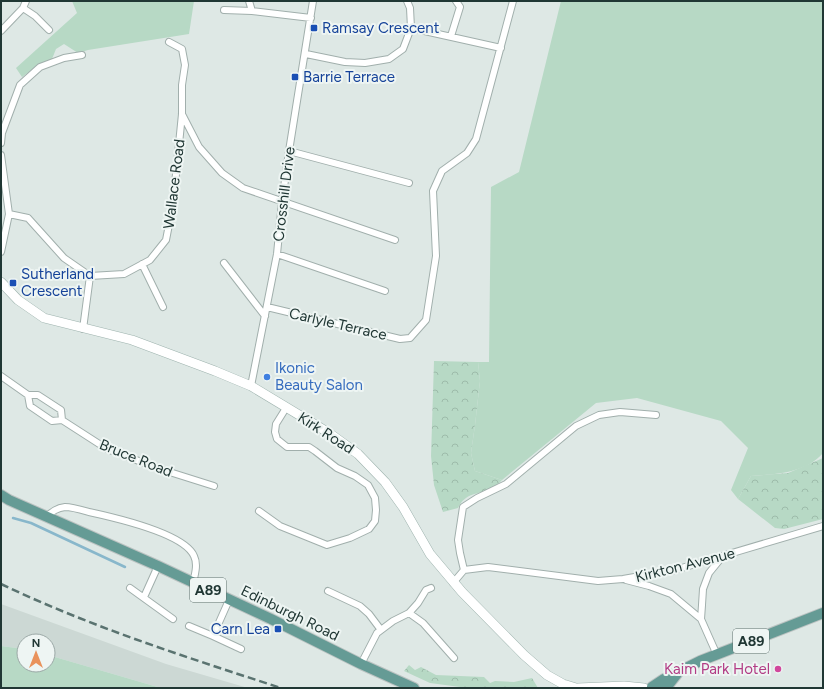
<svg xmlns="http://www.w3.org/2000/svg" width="824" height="689" viewBox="0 0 824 689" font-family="Figtree,sans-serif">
	<defs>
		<pattern id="forest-crowns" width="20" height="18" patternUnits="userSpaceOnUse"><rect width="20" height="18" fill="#b7d9c5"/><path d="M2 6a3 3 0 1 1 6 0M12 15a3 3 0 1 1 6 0" fill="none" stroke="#9dbbaa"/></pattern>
	</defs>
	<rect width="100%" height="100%" fill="#dee8e5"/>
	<path fill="#ccd8d4" d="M1,604L166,664L248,688H161L48,655V641H24V649L1,646Z"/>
	<path fill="#b7d9c5" d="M72,1H194L189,34L88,50L78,53L64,44L56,49L52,59L38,65L22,77L16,68L77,13Z
		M561,1H823V453C806,473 777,474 751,476L738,499L731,490L748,448L721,421L637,398L596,403L502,480L475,471L471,453L475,425L480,381L478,362H489L491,187L519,172Z
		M1,646L24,649V665H48V655L161,688H1Z"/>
	<path fill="url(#forest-crowns)" d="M434,361L478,362L480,381L475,425L471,453L475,471L502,480C499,483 495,487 491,489C477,495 466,492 458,508L443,512L434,485L431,456Z
		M823,458V519L784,529L775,528L738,499L751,476L788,473Z
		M409,665L415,670L421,667L436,675L484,677L490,683L495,681L514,682L532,678L538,688L460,687L430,683L404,671Z"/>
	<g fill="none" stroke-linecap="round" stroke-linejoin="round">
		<path stroke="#88b7cb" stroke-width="2.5" d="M13,518L31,523L125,567"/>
		<defs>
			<path id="street" d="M249,1L252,11
				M23,8L35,16L49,30
				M224,10L252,11L311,18
				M411,28L501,48
				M1,31L23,8L26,1
				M451,36L460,7L456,1
				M306,54L345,62L365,63L389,59L403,49L411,28L410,8L407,1
				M182,114L199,147L222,173L243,188L395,240
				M1,143L2,133L20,85L40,67L64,58L82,55
				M289,151L409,183
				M1,155L9,214L1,252
				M9,214L28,218L64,258L90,276
				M277,254L385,291
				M224,263L265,316
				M142,264L163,307
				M267,307L400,339L410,338L426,320L436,256L433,191L442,171L467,153L476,139L513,1
				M83,329L90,276L124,274L150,260L166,240L173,204L182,114V85L185,65L182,49L169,42
				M1,376L28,395H38L61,410L62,420L107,449L160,469L214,486
				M251,386L277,254L282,202L289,151L313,1
				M28,395L30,406L52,421L62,420
				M259,511L280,526L327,545L350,538L369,529L375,521L376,510L375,498L368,485L355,476L337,468L315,451L309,447H287L277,439L275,432L276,424L286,408
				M46,517C53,511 57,508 65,507C72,507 82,510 89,512C112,517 184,533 194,556C198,564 195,574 193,583
				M464,570L460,553L458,540L463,507L477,498L506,484L576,426L599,415L620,412L656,415
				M626,580L649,586L671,594L701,619
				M453,583L464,570L488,567L598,581L623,579L675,570L823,526
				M130,588L173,619
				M328,591L360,606L369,614L381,630
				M144,597L158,566
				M409,613L423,623L454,658
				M189,626L213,636L241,649
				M213,636L229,600
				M717,655L701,619L702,605L703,589L709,573L722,557
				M361,664L377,633L393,621L409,613L418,603L426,590L431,588"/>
			<path id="secondary" d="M1,282L18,300L44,318L132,340L215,371L251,386L329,433L358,454L385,482L403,507L430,554L462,592L524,655L547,675L563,684L576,688
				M578,688L624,686L644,688"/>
			<path id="primary" d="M1,495L9,500L158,566L271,619L361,664L414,688
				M652,687L664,679L700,661L823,613
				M666,688L677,674"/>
		</defs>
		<use href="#street" stroke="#a1afac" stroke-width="8"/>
		<use href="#secondary" stroke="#9eb3ae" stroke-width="10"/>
		<use href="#primary" stroke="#bcc3c2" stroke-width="12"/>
		<use href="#street" stroke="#fff" stroke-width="6"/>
		<use href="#secondary" stroke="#fff" stroke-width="9"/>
		<use href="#primary" stroke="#659b95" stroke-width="10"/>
		<path stroke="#5a7370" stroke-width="2.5" stroke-dasharray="8 4" stroke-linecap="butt" d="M1,584C91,627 186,657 281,688"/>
	</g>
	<g fill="#1a4fb4" stroke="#eef5f3" stroke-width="1.5">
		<rect x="310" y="24" width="8" height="8" rx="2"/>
		<rect x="291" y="73" width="8" height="8" rx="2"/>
		<rect x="9" y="279" width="8" height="8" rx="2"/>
		<rect x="274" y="625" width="8" height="8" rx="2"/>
	</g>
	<circle fill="#3f7fe0" stroke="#eef5f3" stroke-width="1.5" cx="267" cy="377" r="4"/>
	<circle fill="#d1479c" stroke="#eef5f3" stroke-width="1.5" cx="778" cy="669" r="4"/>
	<g text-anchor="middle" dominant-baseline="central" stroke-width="4" stroke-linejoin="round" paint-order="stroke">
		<g fill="#eef5f3" stroke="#5e706d" stroke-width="1">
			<rect x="190" y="578" width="36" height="24" rx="3"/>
			<rect x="733" y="629" width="36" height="24" rx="3"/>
		</g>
		<g font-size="14" font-weight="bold" fill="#203734">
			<text x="208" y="590">A89</text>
			<text x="751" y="641">A89</text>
		</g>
		<g font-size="15" fill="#164399" stroke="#eef5f3" text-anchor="start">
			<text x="322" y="28">Ramsay Crescent</text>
			<text x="303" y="77">Barrie Terrace</text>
			<text x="21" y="274">Sutherland<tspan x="21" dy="17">Crescent</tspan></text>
			<text x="270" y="629" text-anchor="end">Carn Lea</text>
		</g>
		<g font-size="15" fill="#203734" stroke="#eef5f3">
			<text transform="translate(174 184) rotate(-83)">Wallace Road</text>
			<text transform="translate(284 194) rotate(-83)">Crosshill Drive</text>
			<text transform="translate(338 324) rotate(13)">Carlyle Terrace</text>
			<text transform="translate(326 433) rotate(33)">Kirk Road</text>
			<text transform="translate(136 458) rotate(22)">Bruce Road</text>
			<text transform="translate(685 565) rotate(-14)">Kirkton Avenue</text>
			<text transform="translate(290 613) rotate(26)">Edinburgh Road</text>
		</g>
		<g font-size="15" fill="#366cbe" stroke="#eef5f3" text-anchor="start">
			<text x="275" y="368">Ikonic<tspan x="275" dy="17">Beauty Salon</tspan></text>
		</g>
		<g font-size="15" fill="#b23c85" stroke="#eef5f3" text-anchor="end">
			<text x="770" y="669">Kaim Park Hotel</text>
		</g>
	</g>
	<rect width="824" height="689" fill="none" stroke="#203734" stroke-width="4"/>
	<g transform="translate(36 653)"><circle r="19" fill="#eef5f3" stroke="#9ca9a7"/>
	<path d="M0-3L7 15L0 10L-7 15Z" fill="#e9925b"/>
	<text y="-6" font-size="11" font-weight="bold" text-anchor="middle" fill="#203734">N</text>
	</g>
</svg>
